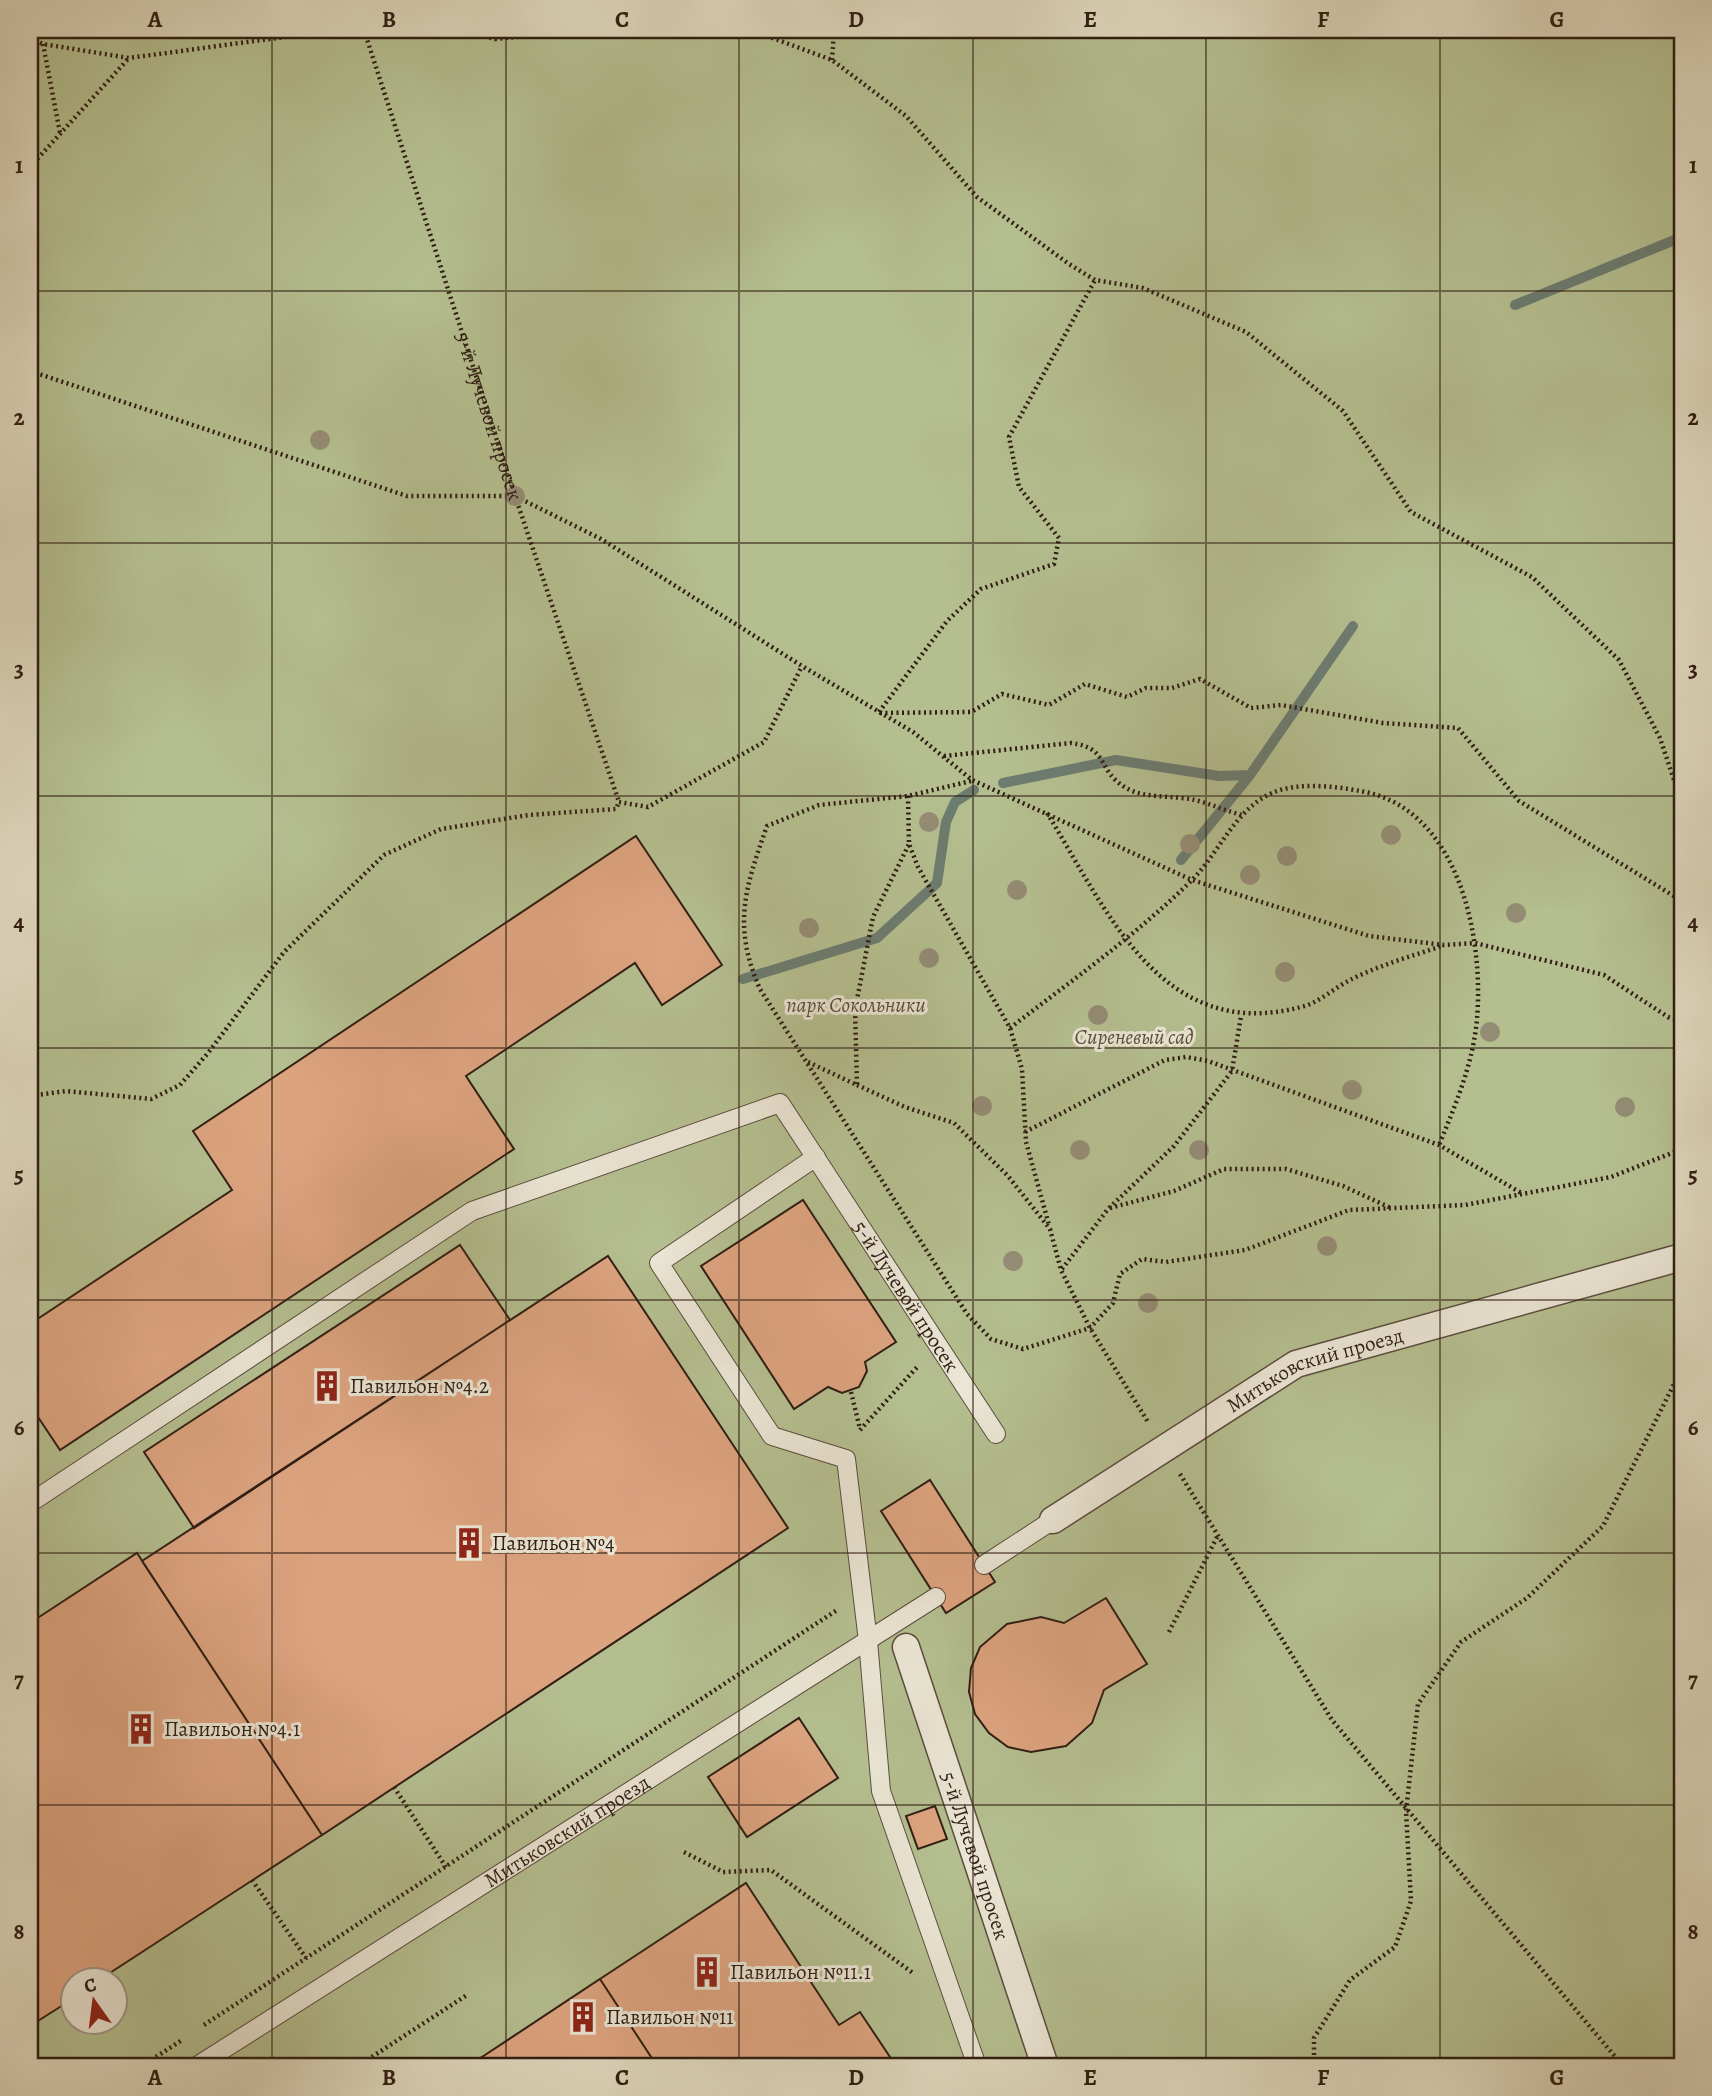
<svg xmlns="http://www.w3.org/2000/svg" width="1712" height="2096" viewBox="0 0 1712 2096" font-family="Alegreya,serif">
	<rect width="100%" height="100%" fill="#ded7bd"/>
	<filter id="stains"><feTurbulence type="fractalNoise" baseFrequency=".00286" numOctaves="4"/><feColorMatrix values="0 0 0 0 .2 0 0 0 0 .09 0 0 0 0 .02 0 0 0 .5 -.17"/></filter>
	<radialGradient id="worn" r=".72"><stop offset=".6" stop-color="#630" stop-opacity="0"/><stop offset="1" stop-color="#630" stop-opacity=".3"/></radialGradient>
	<path fill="#b4be8f" stroke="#726e51" stroke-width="2" fill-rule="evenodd" d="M30,30H1682V2066H30ZM74,1980H116V2022H74Z"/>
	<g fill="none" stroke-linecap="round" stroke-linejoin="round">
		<path stroke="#6c7c70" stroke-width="10" d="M1515,305L1682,237
			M1003,783L1116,760L1219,776L1250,775L1353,626
			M1181,860L1250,775
			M743,979L877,938L937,883L946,822L955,802L974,790"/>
	</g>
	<path fill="#dca37f" stroke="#301e13" stroke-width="2" d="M636,836L722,965L662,1005L635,963L466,1076L514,1149L60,1450L30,1405V1324L232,1190L193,1131Z
		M803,1200L896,1342L865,1362L867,1371L859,1387L842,1393L828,1387L794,1409L701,1266Z
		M460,1245L510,1320L194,1528L144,1452Z
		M608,1256L788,1528L322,1835L142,1561Z
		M930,1480L995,1582L946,1613L881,1511Z
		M137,1553L322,1835L99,1980H74V1998L30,2026V1623Z
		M1106,1598L1147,1664L1104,1690L1092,1723L1066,1746L1031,1752L1008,1747L989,1733L975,1714L969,1692L971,1668L980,1647L1007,1624L1041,1617L1064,1623Z
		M799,1718L838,1778L747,1837L708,1777Z
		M935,1806L947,1839L918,1849L906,1816Z
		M746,1883L839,2025L860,2012L896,2066H657L600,1979Z
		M600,1979L657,2066H467L485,2055Z"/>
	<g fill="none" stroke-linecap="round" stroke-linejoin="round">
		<defs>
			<g id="service">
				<path d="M816,1157L659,1263L772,1436L846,1459L868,1641L881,1791L977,2066"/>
				<path id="s2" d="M30,1503L472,1211L780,1103L996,1434"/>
				<path d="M984,1565L1053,1520"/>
				<path id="s3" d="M197,2066L936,1597"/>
			</g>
			<g id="pedestrian">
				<path id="s4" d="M1053,1520L1296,1364L1682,1257"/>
				<path id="s5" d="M906,1647L1045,2066"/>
			</g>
		</defs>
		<use href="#service" stroke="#5c4c3e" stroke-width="20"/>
		<use href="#pedestrian" stroke="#5c4c3e" stroke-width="29"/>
		<g stroke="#301e13" stroke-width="4.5" stroke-dasharray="2 3.5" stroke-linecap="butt">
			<path id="s1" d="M364,30L515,496L619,802"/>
			<path d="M463,30L495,39L588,30"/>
			<path d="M751,30L832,60L906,116L977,197L1069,264L1095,280L1143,288L1246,332L1343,411L1411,512L1532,577L1619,660L1660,738L1682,804"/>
			<path d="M30,38L43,44L129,58L336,30"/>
			<path d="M43,44L60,133"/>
			<path d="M832,60L834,30"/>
			<path d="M30,167L128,59"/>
			<path d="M30,371L407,496H515L601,539L802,666L913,732L972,780L1192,880L1369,936L1444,945L1475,943L1604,975L1668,1017L1682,1021"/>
			<path d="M879,712L947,621L981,589L1054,564L1059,538L1019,487L1009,437L1095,280"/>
			<path d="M880,713L971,712L1002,694L1049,705L1085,684L1127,697L1146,688H1172L1200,679L1251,708L1281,705L1383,723L1458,728L1519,801L1682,901"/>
			<path d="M944,756L1071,743C1110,748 1096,770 1126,788C1145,799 1173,795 1195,800C1211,804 1226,811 1242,815"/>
			<path d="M971,781L908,796L819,805L767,826C745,888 732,926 760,989L967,1314L991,1339L1023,1349L1090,1328L1113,1303L1120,1274L1142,1259L1166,1262L1245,1250L1349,1210L1465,1205L1611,1177L1682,1149"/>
			<path d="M908,796L909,844L918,867L1010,1028L1022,1069L1026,1142L1049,1225"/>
			<path d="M619,802L648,807L764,742L802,666"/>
			<path d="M1047,813C1107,910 1161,1044 1301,1007C1319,1003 1335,987 1352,979C1380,965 1412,956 1442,946"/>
			<path d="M1010,1028C1071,981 1135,936 1190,882C1219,854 1234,810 1272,793C1296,782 1335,786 1360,791C1458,807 1484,935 1477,1019C1473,1063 1456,1104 1439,1145"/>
			<path d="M808,1062L857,1085L855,1010L873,917L909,844"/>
			<path d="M857,1085L905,1107L954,1123L1008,1176L1050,1229L1061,1270L1090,1328L1148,1422"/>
			<path d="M30,1096L66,1091L151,1099L180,1085L208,1053L284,952L384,855L441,829L529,815L616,809L619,802"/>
			<path d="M1025,1132L1165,1060L1186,1057L1208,1061L1439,1145L1523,1194"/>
			<path d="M1110,1208L1174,1191L1224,1169H1286L1343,1186L1391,1208"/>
			<path d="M1062,1269L1108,1209L1174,1146L1232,1071L1241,1016"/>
			<path d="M851,1392L860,1429"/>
			<path d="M860,1430L918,1366"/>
			<path d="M1180,1474L1332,1720L1623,2066"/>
			<path d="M1169,1632L1217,1537"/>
			<path d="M394,1787L446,1867"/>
			<path d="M684,1852L723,1872L771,1870L913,1973"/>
			<path d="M252,1880L306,1958"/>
			<path d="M204,2025L837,1610"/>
			<path d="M142,2066L182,2040"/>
			<path d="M358,2066L467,1995"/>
			<path d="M1314,2066V2038L1350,1980L1395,1947L1411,1901L1406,1811L1418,1704L1461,1642L1527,1598L1603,1526L1682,1368"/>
		</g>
		<use href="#service" stroke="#eae5d4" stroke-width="18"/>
		<use href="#pedestrian" stroke="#eae5d4" stroke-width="26"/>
	</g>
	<g fill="#948c74">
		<circle cx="320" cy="440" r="10"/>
		<circle cx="515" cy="496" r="10"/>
		<circle cx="929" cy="822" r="10"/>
		<circle cx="1391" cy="835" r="10"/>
		<circle cx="1190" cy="844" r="10"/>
		<circle cx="1287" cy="856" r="10"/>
		<circle cx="1250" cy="875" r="10"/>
		<circle cx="1017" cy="890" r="10"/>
		<circle cx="1516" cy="913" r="10"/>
		<circle cx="809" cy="928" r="10"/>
		<circle cx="929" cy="958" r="10"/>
		<circle cx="1285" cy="972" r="10"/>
		<circle cx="1098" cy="1015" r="10"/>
		<circle cx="1490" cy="1032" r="10"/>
		<circle cx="1352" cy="1090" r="10"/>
		<circle cx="982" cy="1106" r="10"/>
		<circle cx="1625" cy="1107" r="10"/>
		<circle cx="1080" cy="1150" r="10"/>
		<circle cx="1199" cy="1150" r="10"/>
		<circle cx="1327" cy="1246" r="10"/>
		<circle cx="1013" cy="1261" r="10"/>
		<circle cx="1148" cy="1303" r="10"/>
	</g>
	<path fill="none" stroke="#301e13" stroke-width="2" stroke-opacity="0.55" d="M272,30V2066M506,30V2066M739,30V2066M973,30V2066M1206,30V2066M1440,30V2066M30,291H1682M30,543H1682M30,796H1682M30,1048H1682M30,1300H1682M30,1553H1682M30,1805H1682"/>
	<defs>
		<symbol id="building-bare" viewBox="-9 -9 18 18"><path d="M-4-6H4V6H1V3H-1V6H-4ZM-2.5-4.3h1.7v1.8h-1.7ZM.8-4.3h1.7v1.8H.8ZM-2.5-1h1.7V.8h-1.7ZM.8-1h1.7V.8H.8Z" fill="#8f2418" stroke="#eae5d4" stroke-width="2.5" paint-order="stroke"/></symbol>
	</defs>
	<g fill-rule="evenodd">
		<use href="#building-bare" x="305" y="1364" width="44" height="44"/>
		<use href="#building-bare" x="447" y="1521" width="44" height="44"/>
		<use href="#building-bare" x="119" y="1707" width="44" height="44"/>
		<use href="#building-bare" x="685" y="1950" width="44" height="44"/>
		<use href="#building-bare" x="561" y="1995" width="44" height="44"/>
	</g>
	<g text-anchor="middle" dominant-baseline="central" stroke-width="6" stroke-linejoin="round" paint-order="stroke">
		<g font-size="21" fill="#301e13" stroke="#eae5d4">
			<text stroke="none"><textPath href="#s1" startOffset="406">5-й Лучевой просек</textPath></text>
			<text stroke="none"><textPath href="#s2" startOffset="1087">5-й Лучевой просек</textPath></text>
			<text stroke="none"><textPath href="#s4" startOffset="304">Митьковский проезд</textPath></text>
			<text stroke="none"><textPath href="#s3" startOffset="438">Митьковский проезд</textPath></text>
			<text stroke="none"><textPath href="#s5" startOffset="220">5-й Лучевой просек</textPath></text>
		</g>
		<g font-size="21" font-style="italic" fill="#584e38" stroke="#eae5d4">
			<text x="856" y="1005">парк Сокольники</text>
			<text x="1134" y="1037">Сиреневый сад</text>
		</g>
		<g font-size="21" fill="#301e13" stroke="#eae5d4" text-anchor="start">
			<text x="350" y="1386">Павильон №4.2</text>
			<text x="492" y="1543">Павильон №4</text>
			<text x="164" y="1729">Павильон №4.1</text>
			<text x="730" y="1972">Павильон №11.1</text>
			<text x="606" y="2017">Павильон №11</text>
		</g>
	</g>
	<rect width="1712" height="2096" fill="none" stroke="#ded7bd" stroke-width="77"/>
	<g transform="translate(94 2001) rotate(346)"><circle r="33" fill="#eae5d4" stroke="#a09587" stroke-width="2"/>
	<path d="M0-5L12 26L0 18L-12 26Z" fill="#8f2418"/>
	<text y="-10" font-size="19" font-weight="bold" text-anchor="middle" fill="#301e13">С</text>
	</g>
	<rect x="38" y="38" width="1636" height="2020" fill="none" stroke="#301e13" stroke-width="2.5"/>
	<g font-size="23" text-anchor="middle" font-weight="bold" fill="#301e13">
		<text x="155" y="27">A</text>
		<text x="389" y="27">B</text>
		<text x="622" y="27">C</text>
		<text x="856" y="27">D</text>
		<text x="1090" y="27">E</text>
		<text x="1323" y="27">F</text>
		<text x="1557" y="27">G</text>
		<text x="19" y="173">1</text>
		<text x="1693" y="173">1</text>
		<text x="19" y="425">2</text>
		<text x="1693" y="425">2</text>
		<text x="19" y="677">3</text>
		<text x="1693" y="677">3</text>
		<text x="19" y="930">4</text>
		<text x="1693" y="930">4</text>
		<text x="19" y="1182">5</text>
		<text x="1693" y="1182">5</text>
		<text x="19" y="1435">6</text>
		<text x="1693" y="1435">6</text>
		<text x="19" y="1687">7</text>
		<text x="1693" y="1687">7</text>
		<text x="19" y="1939">8</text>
		<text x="1693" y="1939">8</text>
		<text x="155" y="2085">A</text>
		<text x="389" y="2085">B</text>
		<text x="622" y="2085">C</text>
		<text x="856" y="2085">D</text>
		<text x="1090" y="2085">E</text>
		<text x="1323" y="2085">F</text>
		<text x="1557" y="2085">G</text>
	</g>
	<rect width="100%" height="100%" filter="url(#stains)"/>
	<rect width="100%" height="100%" fill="url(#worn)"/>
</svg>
